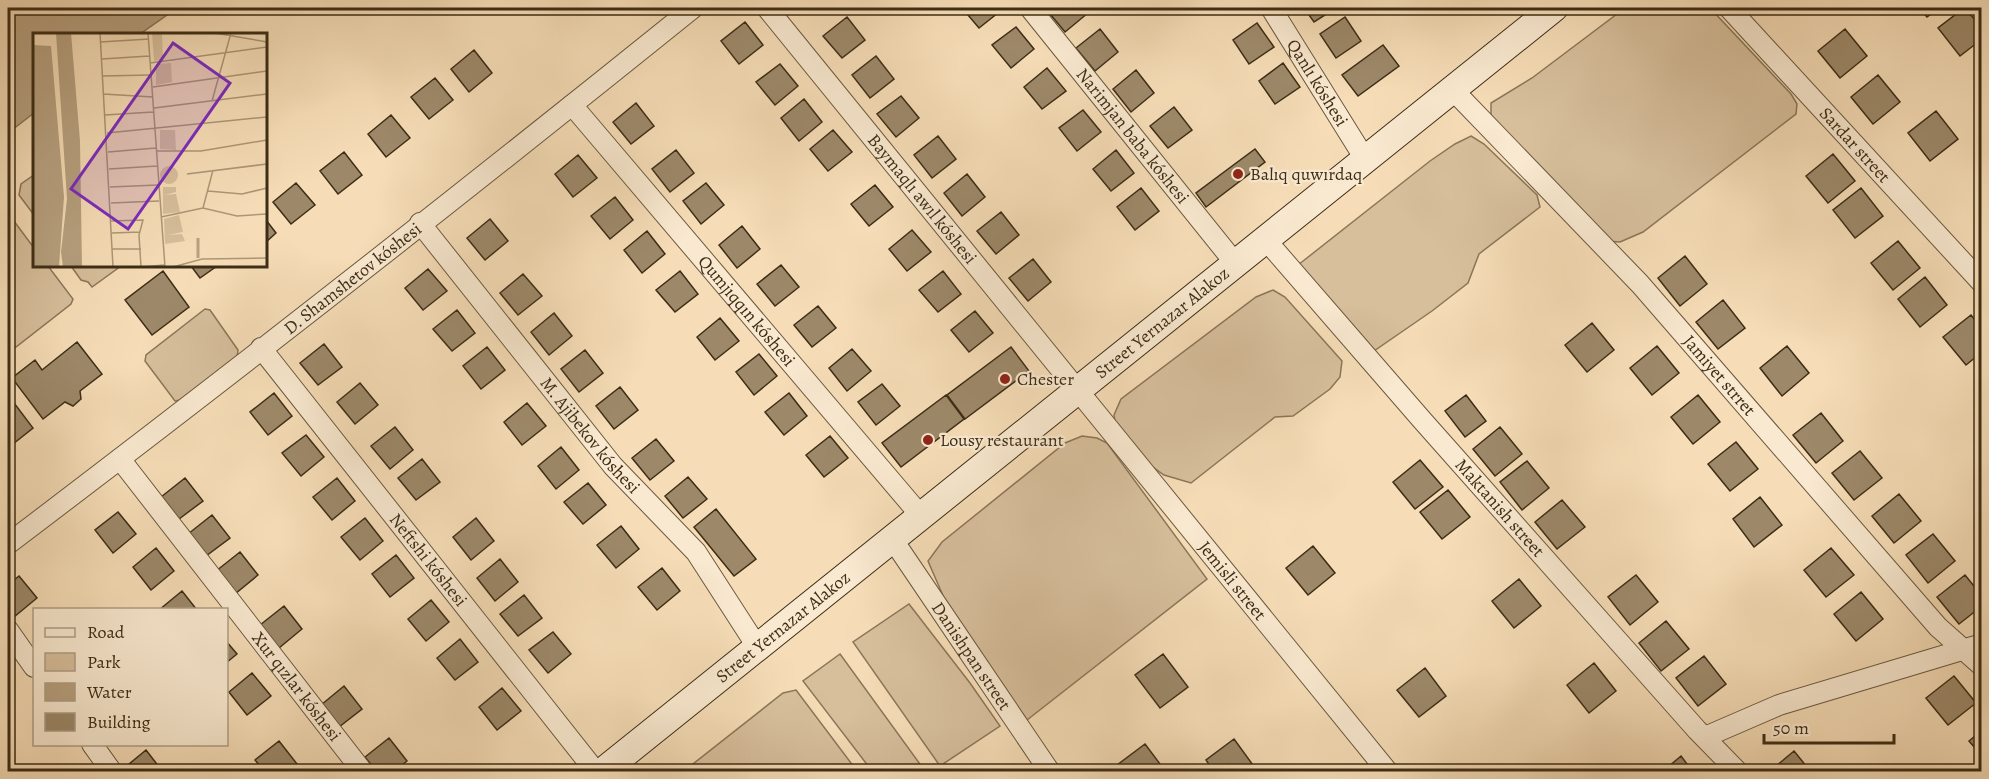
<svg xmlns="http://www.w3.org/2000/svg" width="1989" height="779" viewBox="0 0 1989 779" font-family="Alegreya,serif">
	<rect width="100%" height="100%" fill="#f6ddb7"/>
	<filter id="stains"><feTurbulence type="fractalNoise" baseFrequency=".00333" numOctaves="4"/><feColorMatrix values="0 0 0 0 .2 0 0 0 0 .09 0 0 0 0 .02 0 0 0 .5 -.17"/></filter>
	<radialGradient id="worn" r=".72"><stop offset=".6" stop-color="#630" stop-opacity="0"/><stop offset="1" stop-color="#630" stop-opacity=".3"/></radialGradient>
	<path fill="#d7bf9c" stroke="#8a7659" stroke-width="1.5" d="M1625,8H1710L1791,94L1797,104L1796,114L1643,232L1620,242L1605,241L1491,117V103L1532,78Z
		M1471,136L1484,144L1537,195L1540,207L1479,254L1468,283L1432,311L1371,353L1298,265L1430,161L1455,144Z
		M34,175V215L19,195L21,184Z
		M8,213L34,248V266H48L73,299L71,304L16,347L8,349Z
		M71,266H121L92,287L88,282L81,280Z
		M1273,290L1285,297L1342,361L1340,377L1330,389L1293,416L1275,417L1191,483L1164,475L1143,460L1116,428L1114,415L1121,399L1256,297Z
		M205,309L210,310L238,350L237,357L180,400L175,401L145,361L146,355Z
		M1082,436L1097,438L1107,443L1207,579L1027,720L944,598L928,561L942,542L1065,443Z
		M909,604L970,683L1000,726L940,766L853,642Z
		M840,654L925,771H872L803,681Z
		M796,690L857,771H684L783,693Z"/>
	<path fill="#b7a180" stroke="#867356" stroke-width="1.5" d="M8,8H177L140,34H34V113L8,133Z"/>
	<path fill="#9d896a" stroke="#3d2d16" stroke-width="1.5" d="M962,8H1001L1003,9L979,28Z
		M1049,8H1084L1088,13L1065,32L1046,9Z
		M1304,8H1336L1314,22Z
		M1919,8H1939L1927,17Z
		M1964,8L1982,27V39L1960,56L1938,28Z
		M847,17L865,40L842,58L823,36Z
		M1345,17L1361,41L1336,58L1320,34Z
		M745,22L763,45L739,64L721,41Z
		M1257,23L1274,47L1249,64L1233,40Z
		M1016,27L1034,49L1011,68L992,45Z
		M1100,29L1118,52L1095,71L1076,48Z
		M1845,29L1867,56L1840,78L1818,51Z
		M1383,45L1399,66L1358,96L1342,75Z
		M474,50L492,73L469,92L451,69Z
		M876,56L894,79L870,98L852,75Z
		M1283,63L1300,87L1275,104L1259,81Z
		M780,64L798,86L775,105L756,82Z
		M1047,68L1066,91L1042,109L1024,87Z
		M1136,70L1154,93L1131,112L1113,89Z
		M1878,75L1900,102L1873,124L1851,97Z
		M435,78L453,100L429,119L411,97Z
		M901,96L919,118L896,137L877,114Z
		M804,99L822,122L799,141L781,118Z
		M636,103L654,126L631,144L613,122Z
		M1174,107L1192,130L1168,148L1150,126Z
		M1083,110L1101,132L1077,151L1059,128Z
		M1936,111L1958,139L1930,161L1908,133Z
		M391,115L410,138L386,157L368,134Z
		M833,130L852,152L828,171L810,149Z
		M938,136L956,159L932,178L914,155Z
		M1255,149L1265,162L1206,207L1196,193Z
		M676,150L694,173L670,192L652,169Z
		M1116,150L1134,173L1111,191L1093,169Z
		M344,152L362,175L338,194L320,171Z
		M1833,154L1855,181L1828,203L1806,176Z
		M578,155L597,178L573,197L555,174Z
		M967,174L985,197L962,216L944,193Z
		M296,183L315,205L291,224L273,202Z
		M706,183L724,205L701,224L683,201Z
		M875,185L893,207L869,226L851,204Z
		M1141,188L1159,211L1135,230L1117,207Z
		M1861,188L1883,216L1855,238L1833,210Z
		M615,197L633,220L610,239L591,216Z
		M1001,212L1019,235L996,254L977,231Z
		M490,219L508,241L485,260L467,238Z
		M266,220L276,233L266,242Z
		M742,226L760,249L737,268L719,245Z
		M912,230L931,252L907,271L889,249Z
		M647,231L665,254L642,273L624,250Z
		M1898,241L1920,268L1893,290L1871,263Z
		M1685,256L1707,284L1680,306L1658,278Z
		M1033,259L1051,282L1028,301L1009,278Z
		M781,265L799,287L775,306L757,284Z
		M191,266H217L200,278Z
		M428,269L447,291L423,310L405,288Z
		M163,271L189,307L152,335L125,300Z
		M680,271L698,294L675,312L656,290Z
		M943,271L961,294L938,312L919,290Z
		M523,274L542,296L518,315L500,293Z
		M1925,277L1947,305L1920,327L1898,299Z
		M1723,300L1745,328L1718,349L1696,322Z
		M818,306L836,328L812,347L794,325Z
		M457,310L475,333L452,351L433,329Z
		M975,311L993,333L969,352L951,330Z
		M554,313L572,336L549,355L531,332Z
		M1971,315L1982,329V352L1966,365L1943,337Z
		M720,318L739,341L715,360L697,337Z
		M1592,323L1614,350L1587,372L1565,345Z
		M77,342L102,374L80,391L81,399L73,406L65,402L43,419L12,378L35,360L42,370Z
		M324,344L342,367L318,385L300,363Z
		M1657,346L1679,373L1652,395L1630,368Z
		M1787,346L1809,373L1782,396L1760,368Z
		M487,347L505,370L481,389L463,366Z
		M1011,347L1029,371L965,419L947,395Z
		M852,349L871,371L847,391L829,368Z
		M585,350L603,373L579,392L561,369Z
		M759,354L777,376L754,395L736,372Z
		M360,383L378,405L355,424L337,402Z
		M882,384L900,406L876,425L858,402Z
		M620,387L638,410L614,429L596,406Z
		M274,393L292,416L268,435L250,412Z
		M789,393L807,416L784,435L765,412Z
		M8,395L33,428L13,444L8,437Z
		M946,395L964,419L901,467L882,443Z
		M1466,395L1486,421L1465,437L1445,411Z
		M1698,395L1720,422L1693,444L1671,417Z
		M527,403L546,426L522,445L504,422Z
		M1821,413L1843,441L1816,463L1793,435Z
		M395,427L413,450L390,469L371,446Z
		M1500,427L1522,454L1495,476L1473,449Z
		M306,435L324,457L301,476L282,453Z
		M830,436L848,458L824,477L806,455Z
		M656,439L674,461L650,480L632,458Z
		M1736,442L1758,469L1730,491L1708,464Z
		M561,447L579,470L556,489L538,466Z
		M1860,451L1882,478L1854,500L1832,473Z
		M422,459L440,482L416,500L398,478Z
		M1420,460L1443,487L1415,509L1393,482Z
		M1527,461L1549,488L1522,510L1500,482Z
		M688,477L707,499L683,518L665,496Z
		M185,478L203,501L179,519L161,497Z
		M337,478L355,501L332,520L313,497Z
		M588,483L606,505L583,524L564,502Z
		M1448,490L1470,517L1442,539L1420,512Z
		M1899,494L1921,521L1894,543L1872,516Z
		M1760,497L1782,525L1754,547L1733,519Z
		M1562,500L1585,527L1557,549L1535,522Z
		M716,509L756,559L734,576L694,527Z
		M118,512L136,534L113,553L95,530Z
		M212,515L230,538L206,556L188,534Z
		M365,518L383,541L360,560L341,537Z
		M476,518L494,541L471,560L453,537Z
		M621,526L639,549L616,568L597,545Z
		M1933,534L1955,561L1928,583L1906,555Z
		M1313,546L1335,573L1308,595L1286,568Z
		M156,548L174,571L151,590L133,567Z
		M1831,548L1854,575L1826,597L1804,570Z
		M240,552L258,575L235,594L216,571Z
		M396,555L414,578L390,597L372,574Z
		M500,559L518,582L495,601L477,578Z
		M662,568L680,591L657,610L638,587Z
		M1636,575L1658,602L1630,625L1608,597Z
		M1965,575L1982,596V606L1959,624L1937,597Z
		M19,576L37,598L14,617L8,609V585Z
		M1519,579L1541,606L1514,628L1492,601Z
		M182,591L197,610H159Z
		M1861,592L1883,619L1856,641L1834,614Z
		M524,595L542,618L518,636L500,614Z
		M431,600L449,622L426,641L408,619Z
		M284,606L302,629L279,648L260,625Z
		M1666,621L1689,649L1661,671L1639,643Z
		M553,632L571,654L548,673L529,650Z
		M460,639L478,662L455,680L437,658Z
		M226,641L237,654L226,663Z
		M1163,654L1188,687L1160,708L1135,675Z
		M1704,656L1726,684L1698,706L1676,678Z
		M1594,663L1616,691L1589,713L1567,685Z
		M1425,668L1446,696L1419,717L1397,690Z
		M252,673L271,696L247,715L229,692Z
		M1954,676L1976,703L1948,725L1926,698Z
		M344,686L362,709L339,727L321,705Z
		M502,688L521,711L497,730L479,707Z
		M1982,730V756L1969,741Z
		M389,738L407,761L394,772H377L365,757Z
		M1234,739L1258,772H1214L1206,760Z
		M279,741L297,764L287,772H265L255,760Z
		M1145,744L1166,772H1122L1117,765Z
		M146,750L163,772H125L123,769Z
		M1794,751L1811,772H1769Z
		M1681,756L1693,772H1662Z"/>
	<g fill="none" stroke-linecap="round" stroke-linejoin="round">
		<defs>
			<g id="street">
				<path id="s1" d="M767,8L1388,772"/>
				<path id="s2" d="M1030,8L1235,263"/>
				<path id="s3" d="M1271,8L1365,159"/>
				<path id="s4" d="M1729,8L1982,283"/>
				<path id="s5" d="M1452,89L1640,284L1938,627L1982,666"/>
				<path id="s6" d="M572,105L921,516"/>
				<path id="s7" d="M420,223L613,466L696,552L758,648"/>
				<path id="s8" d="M1265,239L1422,420L1697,730L1738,772"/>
				<path id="s9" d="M261,348L596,772"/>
				<path id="s10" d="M120,459L363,772"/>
				<path id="s11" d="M893,540L1050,772"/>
				<path id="s12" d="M8,544C239,369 467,190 693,8"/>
				<path d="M8,630L34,667"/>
				<path d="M1705,737L1779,705L1982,644"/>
				<path d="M92,744L112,772"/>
			</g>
			<g id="secondary">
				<path id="s13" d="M602,772L1554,8"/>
			</g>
		</defs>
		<use href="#street" stroke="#6b593e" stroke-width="22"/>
		<use href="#secondary" stroke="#3d2d16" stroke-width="29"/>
		<use href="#street" stroke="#f9e9d0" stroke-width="20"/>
		<use href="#secondary" stroke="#f9e9d0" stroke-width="27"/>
	</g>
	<g fill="#8f2418" stroke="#f9e9d0" stroke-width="2">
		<circle cx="1238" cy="174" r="6"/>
		<circle cx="1005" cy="379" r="6"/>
		<circle cx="928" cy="440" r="6"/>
	</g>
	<g text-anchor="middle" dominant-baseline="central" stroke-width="4.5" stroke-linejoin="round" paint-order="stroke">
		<g font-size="18" fill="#3d2d16" stroke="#f9e9d0">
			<text stroke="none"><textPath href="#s3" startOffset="88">Qanlı kóshesi</textPath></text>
			<text stroke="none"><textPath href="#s2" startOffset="164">Narimjan baba kóshesi</textPath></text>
			<text stroke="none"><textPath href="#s4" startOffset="186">Sardar street</textPath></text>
			<text stroke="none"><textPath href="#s1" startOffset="246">Baymaqlı awıl kóshesi</textPath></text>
			<text stroke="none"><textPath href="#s12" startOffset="435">D. Shamshetov kóshesi</textPath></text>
			<text stroke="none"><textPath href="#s6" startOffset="270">Qumjıqqın kóshesi</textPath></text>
			<text stroke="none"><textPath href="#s13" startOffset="718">Street Yernazar Alakoz</textPath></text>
			<text stroke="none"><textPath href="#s5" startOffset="392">Jamiyet strret</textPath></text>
			<text stroke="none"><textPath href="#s7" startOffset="272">M. Ajibekov kóshesi</textPath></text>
			<text stroke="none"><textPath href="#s8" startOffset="357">Maktanish street</textPath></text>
			<text stroke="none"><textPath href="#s9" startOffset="270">Neftshi kóshesi</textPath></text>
			<text stroke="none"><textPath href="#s1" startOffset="738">Jemisli street</textPath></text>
			<text stroke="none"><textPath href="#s13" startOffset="232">Street Yernazar Alakoz</textPath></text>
			<text stroke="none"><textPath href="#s11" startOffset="140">Danishpan street</textPath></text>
			<text stroke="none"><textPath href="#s10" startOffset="288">Xur qızlar kóshesi</textPath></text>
		</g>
		<g font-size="18" fill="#3d2d16" stroke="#f9e9d0" text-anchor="start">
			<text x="1250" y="174">Balıq quwırdaq</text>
			<text x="1017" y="379">Chester</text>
			<text x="940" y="440">Lousy restaurant</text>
		</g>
	</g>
	<g transform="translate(33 33)">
		<rect width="234" height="234" fill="#f6ddb7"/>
		<path d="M119,0H129L130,27L121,28ZM138,30L139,49L123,52V31ZM127,97H142L143,117L127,116ZM127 142a9 9 0 1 1 18 0a9 9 0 1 1-18 0ZM130,154H143V159L131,162L143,161L147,179L130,181ZM146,182L150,199L135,202L149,201L152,208L132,211L131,186Z" fill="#d7bf9c"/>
		<path d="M23,0H38L47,108L49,234H30L28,219L34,166ZM0,12L18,13L31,164L26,234H0Z" fill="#b7a180"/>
		<path fill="none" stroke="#b7a180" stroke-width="3" d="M165,225V205"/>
		<path fill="none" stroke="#ac9777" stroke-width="1.5" d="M67,0L80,234M115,0L132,234M182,0L234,9M67,9L116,6M69,26L116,23M117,30L234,14M70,43L117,42M120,54L234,38M70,61L120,64M179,68L198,0M121,75L234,61M72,82L120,79M74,100L234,84M124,118H168L234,107M75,119L123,115M76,136L124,133M154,141L234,131M77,154L125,152M175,158L209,161L234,155M78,170L126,168M170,175L180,137M128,184L170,175L204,183L234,181M78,188L110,187L106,202L108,234M79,200L107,199M79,216H108M109,234L131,232M140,234L169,226L234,225"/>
		<path fill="#7b2cbf" fill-opacity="0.15" stroke="#7b2cbf" stroke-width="3" d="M140,10L197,50L95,196L38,156Z"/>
		<rect width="234" height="234" fill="none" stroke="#3d2d16" stroke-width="3"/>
	</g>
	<rect width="1989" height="779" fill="none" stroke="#f6ddb7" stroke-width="30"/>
	<rect x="9" y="9" width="1971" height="761" fill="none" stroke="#3d2d16" stroke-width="3"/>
	<rect x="15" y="15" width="1959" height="749" fill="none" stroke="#3d2d16" stroke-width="1.5"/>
	<rect x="33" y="608" width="195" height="138" fill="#f9e9d0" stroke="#ae9e86" stroke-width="1.5"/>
	<rect x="45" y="628" width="30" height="9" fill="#f9e9d0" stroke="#ae9e86" stroke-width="1.5"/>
	<text x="87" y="638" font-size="18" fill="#3d2d16">Road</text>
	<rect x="45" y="653" width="30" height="18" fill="#d7bf9c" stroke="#ae9e86" stroke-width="1.5"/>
	<text x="87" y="668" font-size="18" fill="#3d2d16">Park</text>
	<rect x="45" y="683" width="30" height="18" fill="#b7a180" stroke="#ae9e86" stroke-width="1.5"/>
	<text x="87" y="698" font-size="18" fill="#3d2d16">Water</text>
	<rect x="45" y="713" width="30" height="18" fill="#9d896a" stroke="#ae9e86" stroke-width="1.5"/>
	<text x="87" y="728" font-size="18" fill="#3d2d16">Building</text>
	<path d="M1764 734v9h130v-9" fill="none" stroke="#3d2d16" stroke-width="3"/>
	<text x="1773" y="734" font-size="18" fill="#3d2d16" stroke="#f9e9d0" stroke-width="4.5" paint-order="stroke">50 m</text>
	<rect width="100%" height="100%" filter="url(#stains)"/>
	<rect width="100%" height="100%" fill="url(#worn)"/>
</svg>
